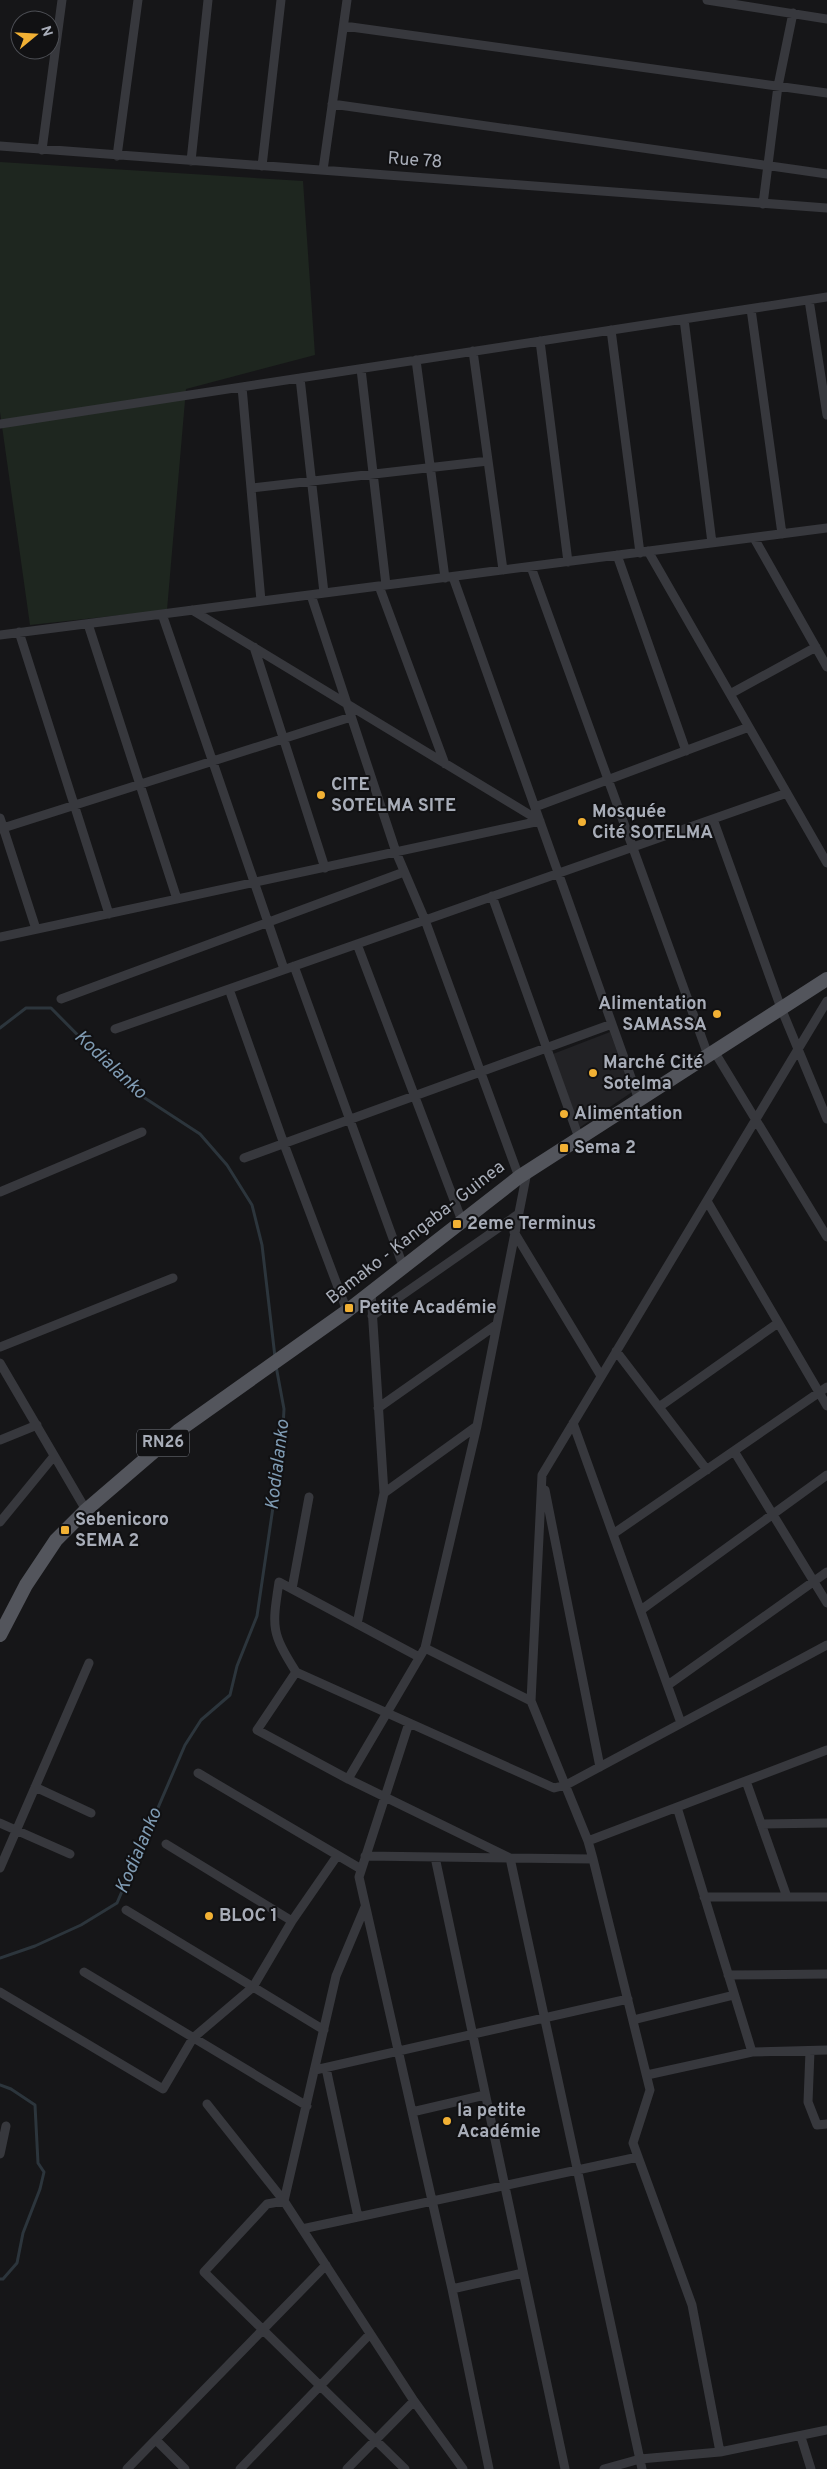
<svg xmlns="http://www.w3.org/2000/svg" width="827" height="2469" viewBox="0 0 827 2469" font-family="Overpass,sans-serif">
	<rect width="100%" height="100%" fill="#161618"/>
	<path fill="#222225" d="M610,1032L632,1092L579,1128L553,1054Z"/>
	<path fill="#1e261f" d="M0,162L303,181L315,355L186,389L167,610L30,625L0,412Z"/>
	<g fill="none" stroke-linecap="round" stroke-linejoin="round">
		<path stroke="#2c353c" stroke-width="3" d="M0,1028L26,1008H51L131,1089L200,1134L227,1165L252,1205L262,1245L275,1357
			M0,1958L35,1946L81,1925L117,1903L185,1745L201,1720L230,1695L237,1666L257,1616L282,1446L284,1409L276,1366
			M0,2085L11,2089L35,2105L38,2163L44,2172L40,2189L23,2233L17,2263L3,2279H0"/>
		<path stroke="#37383d" stroke-width="9" d="M707,0L827,19
			M344,26L827,93
			M332,104L827,174
			M0,146L827,208
			M42,150L62,0
			M117,156L138,0
			M191,161L208,0
			M262,166L281,0
			M323,170L347,0
			M763,204L778,86L793,13
			M809,300L827,415
			M751,309L782,534
			M684,319L712,543
			M611,330L640,553
			M540,341L568,562
			M473,351L503,570
			M416,360L445,578
			M361,369L386,585
			M300,378L324,593
			M242,387L261,601
			M0,424L827,297
			M251,488L488,461
			M754,538L827,667
			M648,551L827,863
			M617,555L686,751
			M531,567L708,1055
			M453,577L639,1100
			M379,586L445,764
			M311,595L396,852L425,920L519,1177
			M192,610L540,821
			M162,614L284,969
			M88,624L177,899
			M19,632L109,914
			M0,635L827,528
			M254,647L325,868
			M730,694L816,647
			M535,807L749,727
			M0,818L36,929
			M713,819L781,1008L827,1119
			M0,829L351,717
			M492,896L579,1138
			M0,937L540,821
			M357,944L462,1221
			M294,966L403,1266
			M229,989L284,1144L347,1311
			M61,999L404,872
			M115,1029L787,793
			M714,1051L827,1237
			M244,1158L612,1024
			M0,1192L142,1132
			M707,1201L827,1406
			M514,1232L601,1376
			M372,1316L517,1215
			M0,1347L173,1278
			M616,1351L707,1470
			M0,1363L86,1510
			M659,1407L778,1323
			M378,1408L496,1325
			M573,1423L681,1723
			M0,1440L37,1425
			M734,1451L827,1603
			M545,1490L600,1767
			M384,1493L477,1426
			M0,1522L54,1456
			M613,1534L827,1387
			M292,1589L309,1497
			M641,1610L827,1475
			M357,1624L384,1493L371,1292
			M425,1648L531,1701
			M419,1657L279,1582C272,1628 271,1632 296,1672L257,1730L348,1779L510,1858L642,2469
			M296,1672L554,1788L566,1785L827,1645
			M668,1685L827,1572
			M409,1723L359,1877L452,2289L489,2469
			M198,1773L361,1869
			M348,1779L425,1648L477,1426L527,1172
			M746,1781L787,1897
			M35,1787L91,1813
			M677,1807L752,2052
			M0,1823L70,1854
			M761,1824L827,1823
			M588,1841L827,1750
			M166,1844L292,1921
			M365,1856L593,1859
			M435,1857L565,2469
			M0,1868L89,1663
			M704,1897H827
			M126,1910L324,2030
			M84,1972L307,2106
			M728,1975L827,1974
			M0,1992L163,2089L193,2038L253,1987L292,1921L337,1856
			M633,2020L734,1995
			M810,2051L808,2102L817,2125L827,2124
			M326,2068L358,2217
			M315,2070L628,1999
			M647,2075L752,2052L827,2050
			M207,2104L284,2201L414,2401L463,2469
			M412,2112L485,2095
			M0,2154L6,2126
			M284,2201L267,2204L204,2272L405,2469
			M284,2201L336,1976L365,1907
			M302,2229L638,2157
			M452,2289L523,2273
			M801,2437L811,2469
			M156,2440L185,2469
			M720,2452L692,2305L633,2143L650,2090L593,1859L588,1841L531,1701L542,1475L827,1001
			M127,2469L326,2265
			M240,2469L370,2334
			M347,2469L414,2401
			M604,2469L640,2459L720,2452L827,2430"/>
		<path stroke="#53555c" stroke-width="14" d="M0,1635L26,1585L56,1540L86,1510L178,1431L347,1311L519,1177L827,979"/>
	</g>
	<g fill="#f2b134" stroke="#111113" stroke-width="2">
		<circle cx="321" cy="795" r="5"/>
		<circle cx="582" cy="822" r="5"/>
		<circle cx="717" cy="1014" r="5"/>
		<circle cx="593" cy="1073" r="5"/>
		<circle cx="564" cy="1114" r="5"/>
		<rect x="559" y="1143" width="10" height="10" rx="2.5"/>
		<rect x="452" y="1219" width="10" height="10" rx="2.5"/>
		<rect x="344" y="1303" width="10" height="10" rx="2.5"/>
		<rect x="60" y="1525" width="10" height="10" rx="2.5"/>
		<circle cx="209" cy="1916" r="5"/>
		<circle cx="447" cy="2121" r="5"/>
	</g>
	<g text-anchor="middle" dominant-baseline="central" stroke-width="4" stroke-linejoin="round" paint-order="stroke">
		<rect fill="#111113" stroke="#7b7e86" stroke-width="1" x="137" y="1429.5" width="52" height="27" rx="4"/>
		<g font-size="16" font-weight="bold" fill="#a8adb8">
			<text x="163" y="1443">RN26</text>
		</g>
		<g font-size="18" fill="#a8adb8" stroke="#111113">
			<text transform="translate(415 161) rotate(4)">Rue 78</text>
			<text transform="translate(416 1233) rotate(-38)">Bamako - Kangaba- Guinea</text>
		</g>
		<g font-size="18" font-weight="bold" fill="#a8adb8" stroke="#111113" text-anchor="start">
			<text x="331" y="785">CITE<tspan x="331" dy="21">SOTELMA SITE</tspan></text>
			<text x="592" y="812">Mosquée<tspan x="592" dy="21">Cité SOTELMA</tspan></text>
			<text x="707" y="1004" text-anchor="end">Alimentation<tspan x="707" dy="21">SAMASSA</tspan></text>
			<text x="603" y="1063">Marché Cité<tspan x="603" dy="21">Sotelma</tspan></text>
			<text x="574" y="1114">Alimentation</text>
			<text x="574" y="1148">Sema 2</text>
			<text x="467" y="1224">2eme Terminus</text>
			<text x="359" y="1308">Petite Académie</text>
			<text x="75" y="1520">Sebenicoro<tspan x="75" dy="21">SEMA 2</tspan></text>
			<text x="219" y="1916">BLOC 1</text>
			<text x="457" y="2111">la petite<tspan x="457" dy="21">Académie</tspan></text>
		</g>
		<g font-size="19" font-style="italic" fill="#7f9bb3" stroke="#111113">
			<text transform="translate(110 1065) rotate(43)">Kodialanko</text>
			<text transform="translate(278 1465) rotate(-83)">Kodialanko</text>
			<text transform="translate(139 1851) rotate(-67)">Kodialanko</text>
		</g>
	</g>
	<g transform="translate(35 35) rotate(72)"><circle r="24" fill="#111113" stroke="#4d4f55"/>
	<path d="M0-4L9 19L0 12L-9 19Z" fill="#f2b134"/>
	<text y="-8" font-size="14" font-weight="bold" text-anchor="middle" fill="#a8adb8">N</text>
	</g>
</svg>
